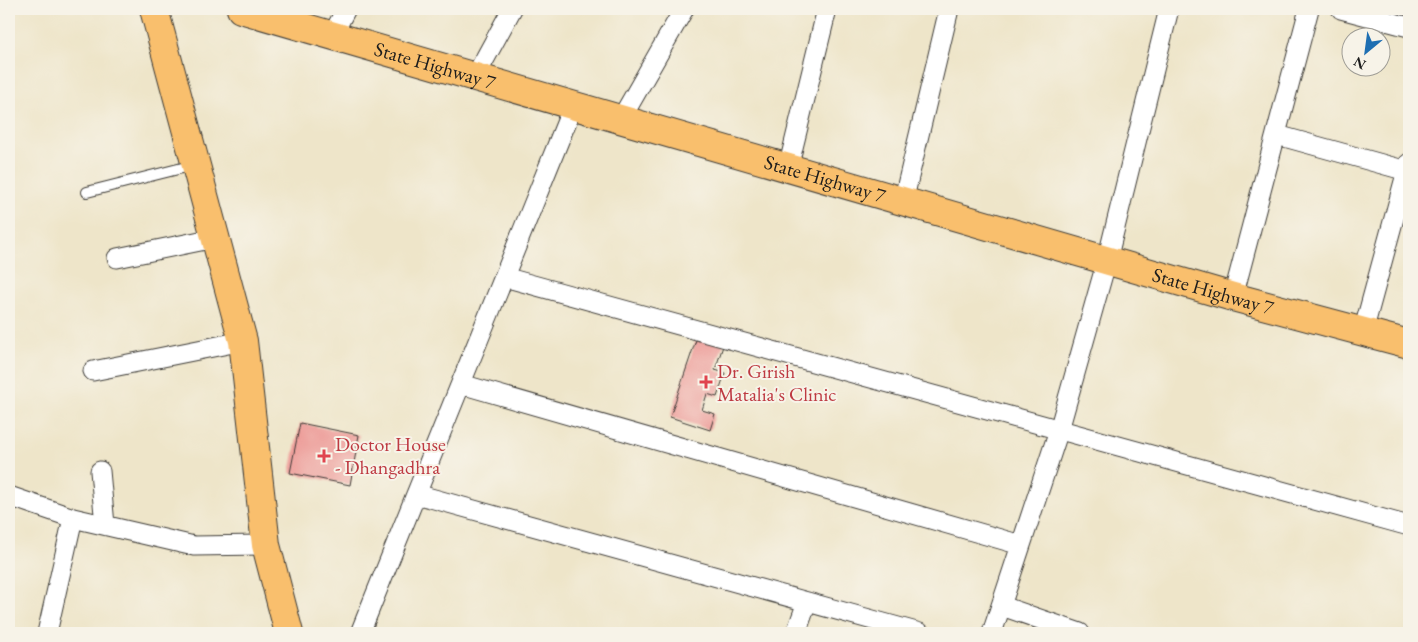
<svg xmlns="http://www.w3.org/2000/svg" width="1418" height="642" viewBox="0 0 1418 642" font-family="'EB Garamond',serif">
	<rect width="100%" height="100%" fill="#f7f3e8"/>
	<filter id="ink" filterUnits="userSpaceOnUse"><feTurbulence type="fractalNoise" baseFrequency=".02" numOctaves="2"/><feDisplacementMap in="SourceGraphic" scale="10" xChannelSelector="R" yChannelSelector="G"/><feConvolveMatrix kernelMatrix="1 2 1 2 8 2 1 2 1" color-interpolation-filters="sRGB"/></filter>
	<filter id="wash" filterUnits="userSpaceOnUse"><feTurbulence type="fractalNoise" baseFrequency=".0096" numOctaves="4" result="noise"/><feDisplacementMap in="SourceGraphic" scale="20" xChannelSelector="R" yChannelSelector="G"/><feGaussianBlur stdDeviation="1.12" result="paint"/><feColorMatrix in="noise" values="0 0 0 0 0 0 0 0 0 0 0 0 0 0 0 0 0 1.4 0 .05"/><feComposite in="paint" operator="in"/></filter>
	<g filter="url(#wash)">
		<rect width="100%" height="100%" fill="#eee5c9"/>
		<g id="blocks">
			<path fill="#ec9492" d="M698,334L724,343L715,370L725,373L717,397L707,394L702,410L715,414L710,430L670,417Z
				M300,423L359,435L350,485L290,473Z"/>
		</g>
	</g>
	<g filter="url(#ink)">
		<use href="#blocks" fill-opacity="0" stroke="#3c3a36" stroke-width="1"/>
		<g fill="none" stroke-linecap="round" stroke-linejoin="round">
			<defs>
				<path id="service" d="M87,192L194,165"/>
				<path id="minor" d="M1341,9L1409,27
					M332,36L346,9
					M475,77L512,9
					M621,119L684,9
					M1277,135L1407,171
					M788,168L827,9
					M903,202L949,9
					M117,258L215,238
					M504,277L1409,526
					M1233,297L1309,9
					M1363,332L1409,163
					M93,371L243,341
					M461,384L1021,545
					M100,471L105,525
					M416,494L920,633
					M9,496L73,518L194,546L266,545
					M1002,606L1080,633
					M47,633L73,518
					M360,633L573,106
					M796,633L807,602
					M992,633L1059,430L1107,260L1169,9"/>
				<g id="primary">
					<path d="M154,9L243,341L266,545L289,633"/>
					<path id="s1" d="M241,9L1233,297L1409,344"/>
				</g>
			</defs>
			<use href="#service" stroke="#3c3a36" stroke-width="12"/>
			<use href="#minor" stroke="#3c3a36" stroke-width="21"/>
			<use href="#primary" stroke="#3c3a36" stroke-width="30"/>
			<use href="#service" stroke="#fff" stroke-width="10"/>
			<use href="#minor" stroke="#fff" stroke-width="19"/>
			<use href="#primary" stroke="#f9bf6d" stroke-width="28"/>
		</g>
	</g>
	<g fill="#e0444e" stroke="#f7f3e8" stroke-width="2">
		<path d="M703.5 374.5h5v5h5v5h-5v5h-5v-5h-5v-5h5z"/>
		<path d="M321.5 448.5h5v5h5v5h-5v5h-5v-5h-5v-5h5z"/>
	</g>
	<g text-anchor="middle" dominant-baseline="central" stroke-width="4" stroke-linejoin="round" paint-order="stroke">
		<g font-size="20" fill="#1c1c1c" stroke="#f7f3e8">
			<text stroke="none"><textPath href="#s1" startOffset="202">State Highway 7</textPath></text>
			<text stroke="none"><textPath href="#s1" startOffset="608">State Highway 7</textPath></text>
			<text stroke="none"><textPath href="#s1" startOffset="1012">State Highway 7</textPath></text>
		</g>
		<g font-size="20" fill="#be3a42" stroke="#f7f3e8" text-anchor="start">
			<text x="717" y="371">Dr. Girish<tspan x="717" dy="23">Matalia's Clinic</tspan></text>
			<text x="335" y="444">Doctor House<tspan x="335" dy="23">- Dhangadhra</tspan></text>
		</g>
	</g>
	<rect width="1418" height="642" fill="none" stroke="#f7f3e8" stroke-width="30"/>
	<g transform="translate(1366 52) rotate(209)"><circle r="24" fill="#f7f3e8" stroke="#9f9d96"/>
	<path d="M0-4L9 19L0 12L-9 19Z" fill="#1f6fb2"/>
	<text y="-8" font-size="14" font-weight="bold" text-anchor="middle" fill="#1c1c1c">N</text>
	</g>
</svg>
